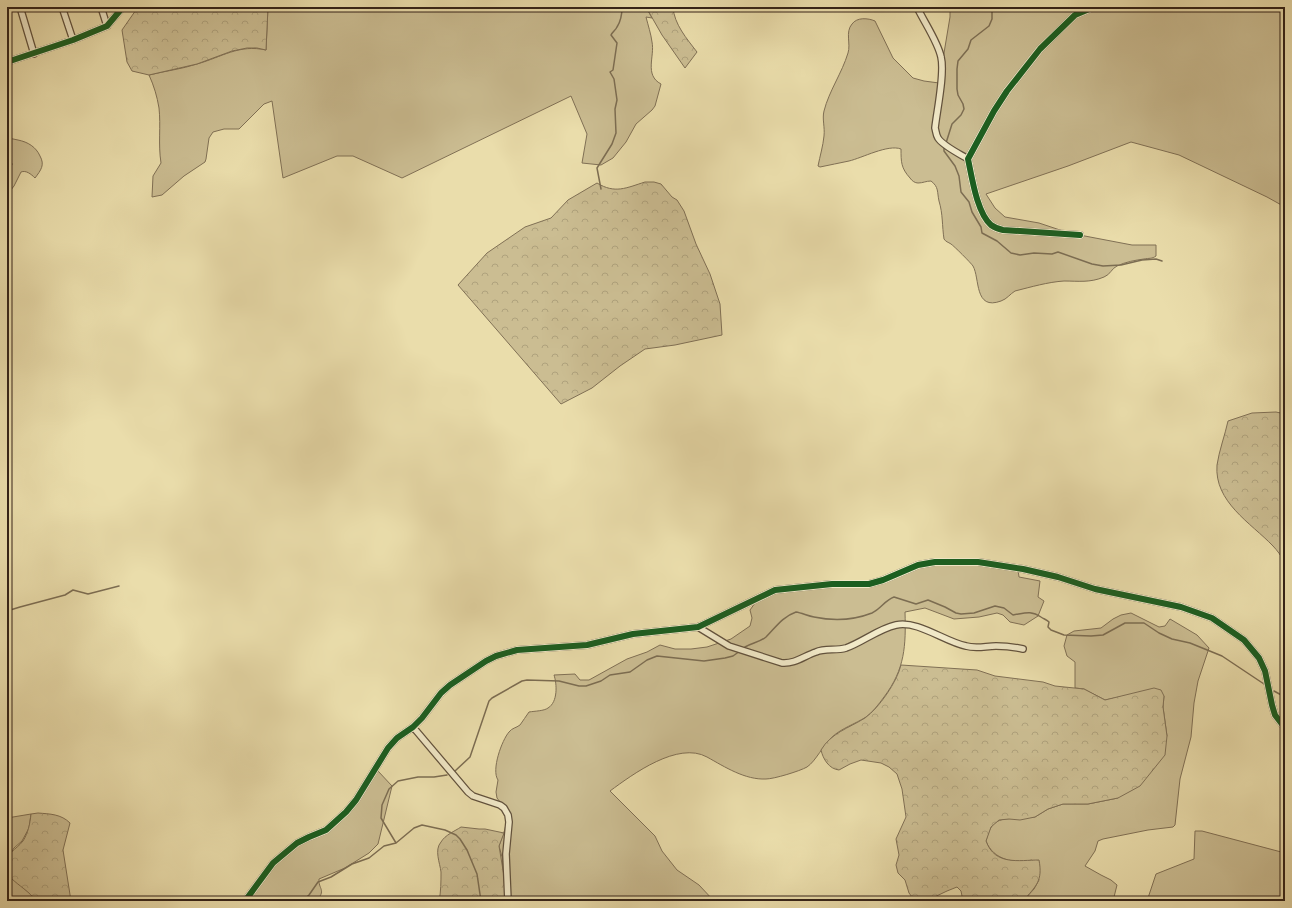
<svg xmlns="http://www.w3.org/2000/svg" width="1292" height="908" viewBox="0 0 1292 908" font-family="Cardo,serif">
	<defs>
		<pattern id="forest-crowns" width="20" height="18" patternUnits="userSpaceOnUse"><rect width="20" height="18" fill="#cbbd92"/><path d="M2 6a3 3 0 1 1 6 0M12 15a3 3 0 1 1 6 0" fill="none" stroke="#afa27d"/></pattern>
	</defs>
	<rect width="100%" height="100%" fill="#eaddab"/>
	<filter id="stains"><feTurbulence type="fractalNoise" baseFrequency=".005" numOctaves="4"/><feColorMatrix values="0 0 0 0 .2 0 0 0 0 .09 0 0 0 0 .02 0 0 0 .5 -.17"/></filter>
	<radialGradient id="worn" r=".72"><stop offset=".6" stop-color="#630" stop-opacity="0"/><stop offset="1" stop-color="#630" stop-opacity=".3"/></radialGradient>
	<path fill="#cbbd92" stroke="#807055" d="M268,7H646L652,18L646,17C648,25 651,34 652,42C655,56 644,75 661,84L655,106L652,110L636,124L626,142L613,158L601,165L582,163L587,134L571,96L402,178L353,156H337L283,178L272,101L264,104L239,129H224L213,132L209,138L206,159L205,162L184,176L162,195L152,197L153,176L161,163C158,144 161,126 159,108C157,96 154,86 149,75C165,71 182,69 197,64C222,57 239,44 266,50Z
		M950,7H1285V207L1267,197L1179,155L1131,142L1068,166L986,194L995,208L1005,217L1039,223L1069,233L1132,245H1156V256C1152,259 1149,258 1144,259C1136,260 1125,262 1117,266C1112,268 1110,275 1104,277C1090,283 1078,281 1064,281C1048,282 1031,287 1015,291C1010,294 1007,299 1001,301C974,311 980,278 973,266C971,263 954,246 951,244C948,242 946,242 944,239C942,226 943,214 939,201C937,192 939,187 931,181C926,181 923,183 918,183C915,183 912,181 910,178C901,168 901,162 901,149C888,144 862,158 849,161C839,163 830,165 820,167L818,166C820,156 823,146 824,136C825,127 822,119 824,111C829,91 842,73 848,53C851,44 845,32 852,24C857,17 868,18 875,21L893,58L913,78L924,81L939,83L950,17Z
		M7,136C10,139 14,139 18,140C28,142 36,147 40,156C45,165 41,170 35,178C31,174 26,170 21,172L14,186L7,195Z
		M948,564H968L1018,570L1019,577L1040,581L1038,597L1044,601L1038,616L1024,625L1010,622L1003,615L997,613L979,617L954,619L925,608L905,612C906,646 905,669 884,697C878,705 873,712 866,717C855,724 842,728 832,737C823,745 816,761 807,767C800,771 774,779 766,779C745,780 725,767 707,757C678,741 633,774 610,791L655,836L662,851L677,870L699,885L714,901H505L502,857L499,846L505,829L507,818L503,806L497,798L496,792L498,780C491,770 502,740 509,732C512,728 516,728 520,725C523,721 526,716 529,712C535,711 544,711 548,708C558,702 557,684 554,675L575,674L580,680H589L627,659L647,652L660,645L675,649H691L707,647L731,639L750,626L752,618L750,610L760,596L818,587H863L917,566Z
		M1131,613L1159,627L1165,626L1170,619L1197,635L1209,648L1198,681L1194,703L1191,737L1180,779L1175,825L1173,827L1148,830L1103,839L1098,841L1095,851L1085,866L1101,875L1111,880L1117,885L1113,901H1023L1034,889L1039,880L1032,860C1015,864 993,860 986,841C989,830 991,822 1004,819L1035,817L1048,809L1063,804H1088L1118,798L1167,736L1163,707L1164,696L1129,695L1105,700L1084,689L1075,688V662L1067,656L1064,646L1067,635L1074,631L1101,628L1113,619L1121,615Z
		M378,771L392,786L378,844L369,853L345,868L319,879C318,889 327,890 316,901H241L263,874L296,845L324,832L340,822Z
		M31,814L29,828L22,841L14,848L7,859V818Z
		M1195,831H1202L1285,853V901H1147L1156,874L1194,859Z
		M7,871C14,883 28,889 36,901H7Z"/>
	<path fill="url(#forest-crowns)" stroke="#807055" d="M138,7H268L266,50L257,48H247L232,51L197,64L149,75L132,71L127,62L122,30Z
		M646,7H673C674,24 687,39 697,52L685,68L662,35Z
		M645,182H654L661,184L672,197L677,200L684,211L696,244L710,274L720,304L722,335L675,345L645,349L620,366L592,388L561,404L458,285L487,253L525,227L551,218L568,200L597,183C615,194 626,188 645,182Z
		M1276,412L1285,414V563C1282,557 1277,550 1273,546C1251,523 1214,502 1217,465C1219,451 1225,435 1228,421L1252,413Z
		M901,665L977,670L995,676L1043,682L1055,686L1084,689L1105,700L1154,688L1161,690L1164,696L1163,707L1167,736L1165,755L1140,786L1118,798L1088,804H1063L1048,809L1035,817L1020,820L1009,819L999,820L991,827L986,841C995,866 1019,860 1039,860C1043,881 1036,886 1023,901H963L961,891L957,887L947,891L926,901H915L909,893L905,880L898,873L896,865L899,855L896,839L906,817L902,789L897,774L889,767L881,763L861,760L850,764L839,770C829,769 823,759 821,750C831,733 849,728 865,718C879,708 897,682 901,665Z
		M38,813C50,814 61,814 70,823L63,850L71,901H36C29,891 19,886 11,878C8,874 7,871 7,866C7,851 15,851 23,841C28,833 30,824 31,814Z
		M461,827L479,829H485L504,833L499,846L504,876L505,901H439C441,892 441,881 441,872C440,863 434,850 441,842C445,835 455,831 461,827Z"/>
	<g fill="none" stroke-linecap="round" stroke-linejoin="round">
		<path stroke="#7c6d52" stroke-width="1.5" d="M946,143L952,124L961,115L964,109L963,104L958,95L957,89V69L958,61L968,49L971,40L989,26L992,19V7
			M944,146V151L955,166L959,176L961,192L969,202L972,212L981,227L982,233L997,241L1011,253L1020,255L1034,253L1052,254L1058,252L1092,264L1103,266L1121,265L1142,260L1156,259L1162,261
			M7,170L12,164
			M601,189L597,168L612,144L616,133L615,109L617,100L614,79L610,72L613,70L617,43L611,35C613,31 615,31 617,27C621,21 622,14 622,7
			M7,611L20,607L65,595L73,590L88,594L119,586
			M745,647C752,643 760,642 766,637C776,627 782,617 796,612C802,613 808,616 814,617C833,621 854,620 872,613C881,609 885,600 894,597L916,604L928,600L945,607L956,613L961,614L974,613L995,606L1004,608L1013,615C1025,613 1031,610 1041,617C1044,619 1047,620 1049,622L1048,627L1051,630L1064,635L1091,636L1103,635L1125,623H1144L1159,633L1172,639L1190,643L1222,656L1264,684
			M1274,691L1285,697
			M455,771L470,757L489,701L492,698L522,681L527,680L559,681L579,686H586L601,681L610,675L630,672L647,660L657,656L704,661L725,658L733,656L740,651
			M396,843L381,818L382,805L389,789L398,781L418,777H434L447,775
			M302,901L309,895L318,882L331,877L352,864L369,858L384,846L396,843L414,828L422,825L445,830L456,835L460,839L467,850L477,874L481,901"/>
		<defs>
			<path id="street" d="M20,7L34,54
				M62,7L73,40
				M101,7L107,26
				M917,7C924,22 938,42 941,57C945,73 937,110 935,128C936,131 936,135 938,138C943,146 960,154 968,159
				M7,62L73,40L107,26L123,7
				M1080,235L1003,230C998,229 995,228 991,225C977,213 972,178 968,159L994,111L1007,91L1040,49L1075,15L1094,7
				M698,627L729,646L782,663C795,664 804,656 816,652C825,648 836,651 846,648C863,642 878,629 896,625C918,620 945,642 966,646C976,649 986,646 996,646C1005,646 1014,647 1023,649
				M413,727L468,792L473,796L500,805L504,808L508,815L509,822L506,854L508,901
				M245,901L273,863L297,843L309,837L326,830L346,812L356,800L388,748L397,738L413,727L422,718L441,693L450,685L486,661L496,656L517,650L587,645L633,634L698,627L775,590L832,584H869L883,580L918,565L935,562H978L1023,569L1058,577L1095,589L1181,607L1212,618L1244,640L1259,658L1265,671L1272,705L1275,715L1285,728"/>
		</defs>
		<use href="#street" stroke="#62523d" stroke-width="8"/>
		<use href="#street" stroke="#f1e9c8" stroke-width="5.5"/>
		<defs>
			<path id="cycleway" d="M7,62L73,40L107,26L123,7
				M1080,235L1003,230C998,229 995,228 991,225C977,213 972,178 968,159L994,111L1007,91L1040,49L1075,15L1094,7
				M245,901L273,863L297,843L309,837L326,830L346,812L356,800L388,748L397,738L413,727L422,718L441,693L450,685L486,661L496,656L517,650L587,645L633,634L698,627L775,590L832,584H869L883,580L918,565L935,562H978L1023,569L1058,577L1095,589L1181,607L1212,618L1244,640L1259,658L1265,671L1272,705L1275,715L1285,728"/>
		</defs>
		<use href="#cycleway" stroke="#f1e9c8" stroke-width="8"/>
		<use href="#cycleway" stroke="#1b5e20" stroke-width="6"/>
	</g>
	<rect width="1292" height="908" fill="none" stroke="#eaddab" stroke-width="24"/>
	<rect x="8" y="8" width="1276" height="892" fill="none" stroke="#342318" stroke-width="2"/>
	<rect x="12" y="12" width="1268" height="884" fill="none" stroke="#342318"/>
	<rect width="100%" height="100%" filter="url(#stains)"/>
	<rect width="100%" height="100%" fill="url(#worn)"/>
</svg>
